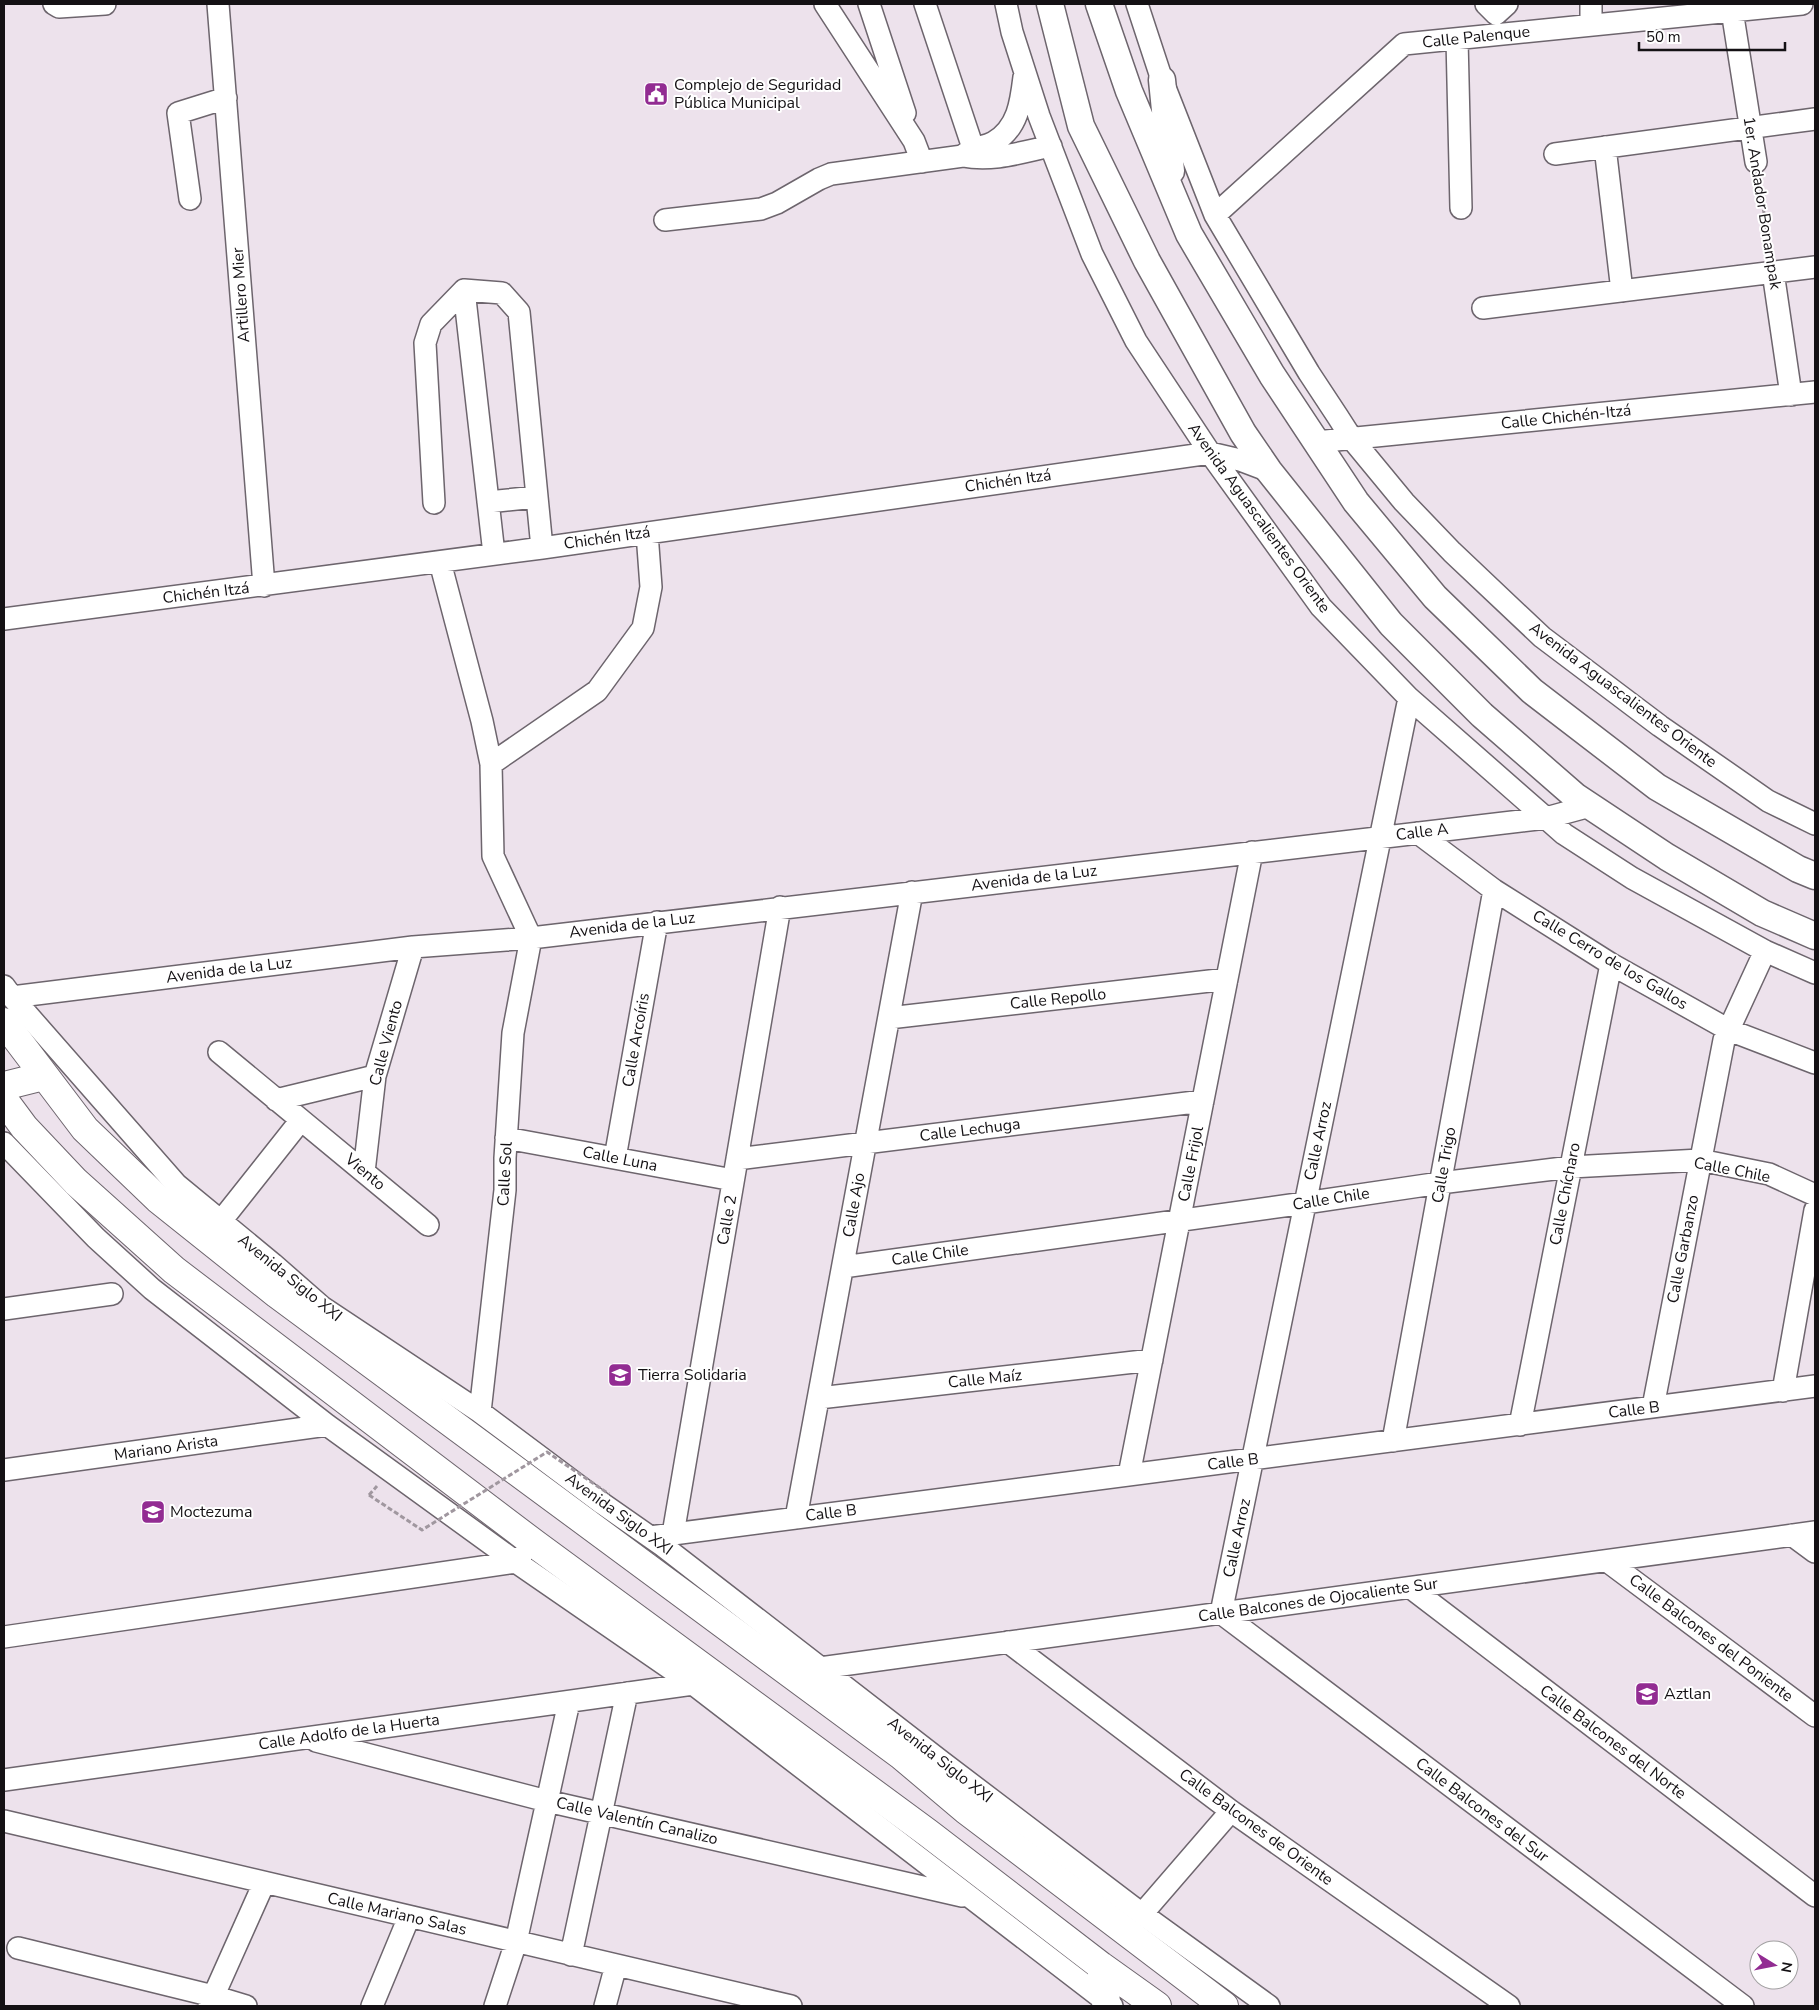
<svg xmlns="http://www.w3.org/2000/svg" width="1819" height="2010" viewBox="0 0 1819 2010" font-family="'Nunito Sans',sans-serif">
	<rect width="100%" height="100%" fill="#ede2ec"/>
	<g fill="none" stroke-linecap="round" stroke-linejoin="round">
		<defs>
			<path id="minor" d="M54,4L59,7L105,4
				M218,4L264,586
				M825,4L914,141L922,162
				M869,4L905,113
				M925,4L973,148
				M1006,4L1012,32L1039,116L1092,254L1136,341L1210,453L1321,607L1409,698L1564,834L1632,878L1765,951L1815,973
				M1137,4L1162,80L1215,215L1309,373L1338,417L1352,439L1404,502L1452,552L1542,637L1660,726L1768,801L1815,824
				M1486,4L1496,14L1507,4
				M1591,4V25
				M1731,4L1756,162
				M1457,39L1461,208
				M1605,147L1622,291
				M965,154C976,145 984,148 994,142C1018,128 1021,102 1024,77
				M1555,154L1815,119
				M190,199L178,113L226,98
				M1215,215L1404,44L1802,4
				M665,220L761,209L777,203L819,179L831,174L963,156C993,162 1022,152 1051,146
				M1773,272L1791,395
				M1483,308L1815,267
				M1316,442L1815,392
				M488,502L536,497
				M434,503L425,343L431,324L464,290
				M494,554L464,290L502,293L519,312L542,548
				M440,562L482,721L491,764L493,856L531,938L513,1033L505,1158V1190L480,1412
				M4,619L542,548L1210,453L1240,460L1269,471
				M1409,698L1221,1613L1743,2006
				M491,764L597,691L643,628L651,587L647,533
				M1418,833L1494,890L1611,964L1729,1030L1815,1063
				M4,986L12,997L176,1184L273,1264L322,1307L480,1412L603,1504L663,1546L942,1762L1142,1914L1269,2006
				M12,997L413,947L531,938L1546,818L1590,806
				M889,1018L1227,979
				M219,1052L428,1225
				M276,1100L375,1076
				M506,1138L733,1180
				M4,1143L96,1238L152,1289L327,1425L516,1562L693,1684L1112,2006
				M615,1158L657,922
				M737,1159L1203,1101
				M364,1172L375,1076L413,947
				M221,1221L301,1120
				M843,1267L1305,1203L1440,1183L1571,1167L1700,1160L1769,1174L1815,1195
				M4,1309L112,1294
				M1783,1391L1815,1210
				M819,1398L1152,1360
				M1653,1407L1724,1040L1765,951
				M1520,1425L1611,964
				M1393,1441L1494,890
				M4,1470L327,1425
				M1129,1475L1252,852
				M796,1518L912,892
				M673,1534L780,907
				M1792,1535L1815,1552
				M650,1537L1815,1386
				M1607,1561L1815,1716
				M1411,1588L1815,1896
				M4,1637L516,1562L521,1557
				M1008,1642L1231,1811L1509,2006
				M820,1668L1815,1532
				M316,1741L547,1801L962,1896
				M4,1780L693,1684
				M4,1821L791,2006
				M1142,1914L1231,1811
				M18,1948L213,1996L246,2006
				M571,1955L627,1693
				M209,2006L264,1883
				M372,2006L409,1917
				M495,2006L516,1942L569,1702
				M605,2006L616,1965"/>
			<path id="major" d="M1050,4L1081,126L1147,261L1243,433L1269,471L1391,624L1482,715L1575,796L1667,857L1762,913L1815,936
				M1099,4L1129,91L1189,234L1272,375L1356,502L1435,597L1532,691L1657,787L1798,869L1815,876
				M1162,80L1171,171"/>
			<path id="highway" d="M4,1022L85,1129L158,1199L277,1294L902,1756L966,1810L1224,2006
				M4,1086L44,1076
				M4,1100L24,1127L76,1182L174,1270L535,1544L928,1833L1101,1966L1157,2006
				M1101,1966L1106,2002"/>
		</defs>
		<use href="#minor" stroke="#6d656d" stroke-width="24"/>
		<use href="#major" stroke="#6d656d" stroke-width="29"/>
		<use href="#highway" stroke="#6d656d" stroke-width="30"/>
		<path stroke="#a0979f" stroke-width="3" stroke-dasharray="5 2.5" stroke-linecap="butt" d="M1759,180L1770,253
			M369,1495L377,1486"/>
		<use href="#minor" stroke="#fff" stroke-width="21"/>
		<use href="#major" stroke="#fff" stroke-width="26"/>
		<use href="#highway" stroke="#fff" stroke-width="28"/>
		<path stroke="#a0979f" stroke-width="3" stroke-dasharray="5 2.5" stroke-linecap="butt" d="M369,1495L422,1530L547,1452L609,1494"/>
	</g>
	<defs>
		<symbol id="civic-square" viewBox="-11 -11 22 22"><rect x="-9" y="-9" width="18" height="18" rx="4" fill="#922c92" stroke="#fff"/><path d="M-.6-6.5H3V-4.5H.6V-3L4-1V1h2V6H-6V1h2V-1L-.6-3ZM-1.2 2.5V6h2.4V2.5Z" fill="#fff"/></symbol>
		<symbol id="school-square" viewBox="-11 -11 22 22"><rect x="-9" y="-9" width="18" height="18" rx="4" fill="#922c92" stroke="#fff"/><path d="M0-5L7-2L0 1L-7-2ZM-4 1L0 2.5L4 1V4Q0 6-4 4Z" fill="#fff"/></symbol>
	</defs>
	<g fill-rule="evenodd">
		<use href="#civic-square" x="642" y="80" width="28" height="28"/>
		<use href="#school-square" x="606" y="1361" width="28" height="28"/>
		<use href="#school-square" x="139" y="1498" width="28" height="28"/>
		<use href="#school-square" x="1633" y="1680" width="28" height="28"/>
	</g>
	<g text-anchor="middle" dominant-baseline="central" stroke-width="4" stroke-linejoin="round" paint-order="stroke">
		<g font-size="16" fill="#141114" stroke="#fff">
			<text transform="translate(1476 37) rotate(-6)">Calle Palenque</text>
			<text transform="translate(1762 203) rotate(81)">1er. Andador Bonampak</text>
			<text transform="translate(241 295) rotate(-94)">Artillero Mier</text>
			<text transform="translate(1566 417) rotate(-6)">Calle Chichén-Itzá</text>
			<text transform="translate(1008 481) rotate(-8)">Chichén Itzá</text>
			<text transform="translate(1259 518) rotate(54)">Avenida Aguascalientes Oriente</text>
			<text transform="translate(607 538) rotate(-8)">Chichén Itzá</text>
			<text transform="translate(206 593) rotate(-7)">Chichén Itzá</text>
			<text transform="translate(1623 695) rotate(37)">Avenida Aguascalientes Oriente</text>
			<text transform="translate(1422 832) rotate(-7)">Calle A</text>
			<text transform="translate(1034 878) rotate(-7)">Avenida de la Luz</text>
			<text transform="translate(632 925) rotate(-7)">Avenida de la Luz</text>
			<text transform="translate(1610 960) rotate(31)">Calle Cerro de los Gallos</text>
			<text transform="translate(229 970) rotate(-7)">Avenida de la Luz</text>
			<text transform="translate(1058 999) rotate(-6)">Calle Repollo</text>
			<text transform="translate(636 1040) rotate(-80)">Calle Arcoíris</text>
			<text transform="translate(386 1043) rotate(-75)">Calle Viento</text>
			<text transform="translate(970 1130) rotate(-7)">Calle Lechuga</text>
			<text transform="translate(1318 1141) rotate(-78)">Calle Arroz</text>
			<text transform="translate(620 1159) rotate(11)">Calle Luna</text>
			<text transform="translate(1191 1164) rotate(-79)">Calle Frijol</text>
			<text transform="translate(1444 1165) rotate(-80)">Calle Trigo</text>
			<text transform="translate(1732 1170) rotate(11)">Calle Chile</text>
			<text transform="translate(365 1172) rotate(40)">Viento</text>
			<text transform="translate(505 1174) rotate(-87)">Calle Sol</text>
			<text transform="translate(1565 1194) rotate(-79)">Calle Chícharo</text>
			<text transform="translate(1331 1199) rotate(-9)">Calle Chile</text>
			<text transform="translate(854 1205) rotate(-80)">Calle Ajo</text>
			<text transform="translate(727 1220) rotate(-80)">Calle 2</text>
			<text transform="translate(1683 1249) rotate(-79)">Calle Garbanzo</text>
			<text transform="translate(930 1255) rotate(-8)">Calle Chile</text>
			<text transform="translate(290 1278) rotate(39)">Avenida Siglo XXI</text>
			<text transform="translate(985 1379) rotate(-6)">Calle Maíz</text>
			<text transform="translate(1634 1410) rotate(-7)">Calle B</text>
			<text transform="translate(166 1448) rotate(-8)">Mariano Arista</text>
			<text transform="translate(1233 1462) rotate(-7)">Calle B</text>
			<text transform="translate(831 1513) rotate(-7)">Calle B</text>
			<text transform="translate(619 1514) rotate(36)">Avenida Siglo XXI</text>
			<text transform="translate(1237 1538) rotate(-78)">Calle Arroz</text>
			<text transform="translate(1318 1600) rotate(-8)">Calle Balcones de Ojocaliente Sur</text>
			<text transform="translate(1711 1638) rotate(37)">Calle Balcones del Poniente</text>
			<text transform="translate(349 1732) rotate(-8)">Calle Adolfo de la Huerta</text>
			<text transform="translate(1613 1742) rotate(37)">Calle Balcones del Norte</text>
			<text transform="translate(940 1760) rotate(38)">Avenida Siglo XXI</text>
			<text transform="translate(1482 1810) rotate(37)">Calle Balcones del Sur</text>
			<text transform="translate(637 1821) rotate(13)">Calle Valentín Canalizo</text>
			<text transform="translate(1256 1827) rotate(36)">Calle Balcones de Oriente</text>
			<text transform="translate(397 1914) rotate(13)">Calle Mariano Salas</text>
		</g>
		<g font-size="16" fill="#141114" stroke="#fff" text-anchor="start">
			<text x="674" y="85">Complejo de Seguridad<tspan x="674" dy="18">Pública Municipal</tspan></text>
			<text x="638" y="1375">Tierra Solidaria</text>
			<text x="170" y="1512">Moctezuma</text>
			<text x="1664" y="1694">Aztlan</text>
		</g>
	</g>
	<rect width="1819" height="2010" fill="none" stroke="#141114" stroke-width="10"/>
	<g transform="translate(1774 1965) rotate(100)"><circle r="24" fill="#ffffff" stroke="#a1a0a1"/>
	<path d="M0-4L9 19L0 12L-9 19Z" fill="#922c92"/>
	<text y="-8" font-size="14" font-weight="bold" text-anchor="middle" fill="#141114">N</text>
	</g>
	<path d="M1639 42v8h146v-8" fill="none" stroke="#141114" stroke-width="2.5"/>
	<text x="1646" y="42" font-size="15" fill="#141114" stroke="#ffffff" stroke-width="4" paint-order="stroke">50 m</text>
</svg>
